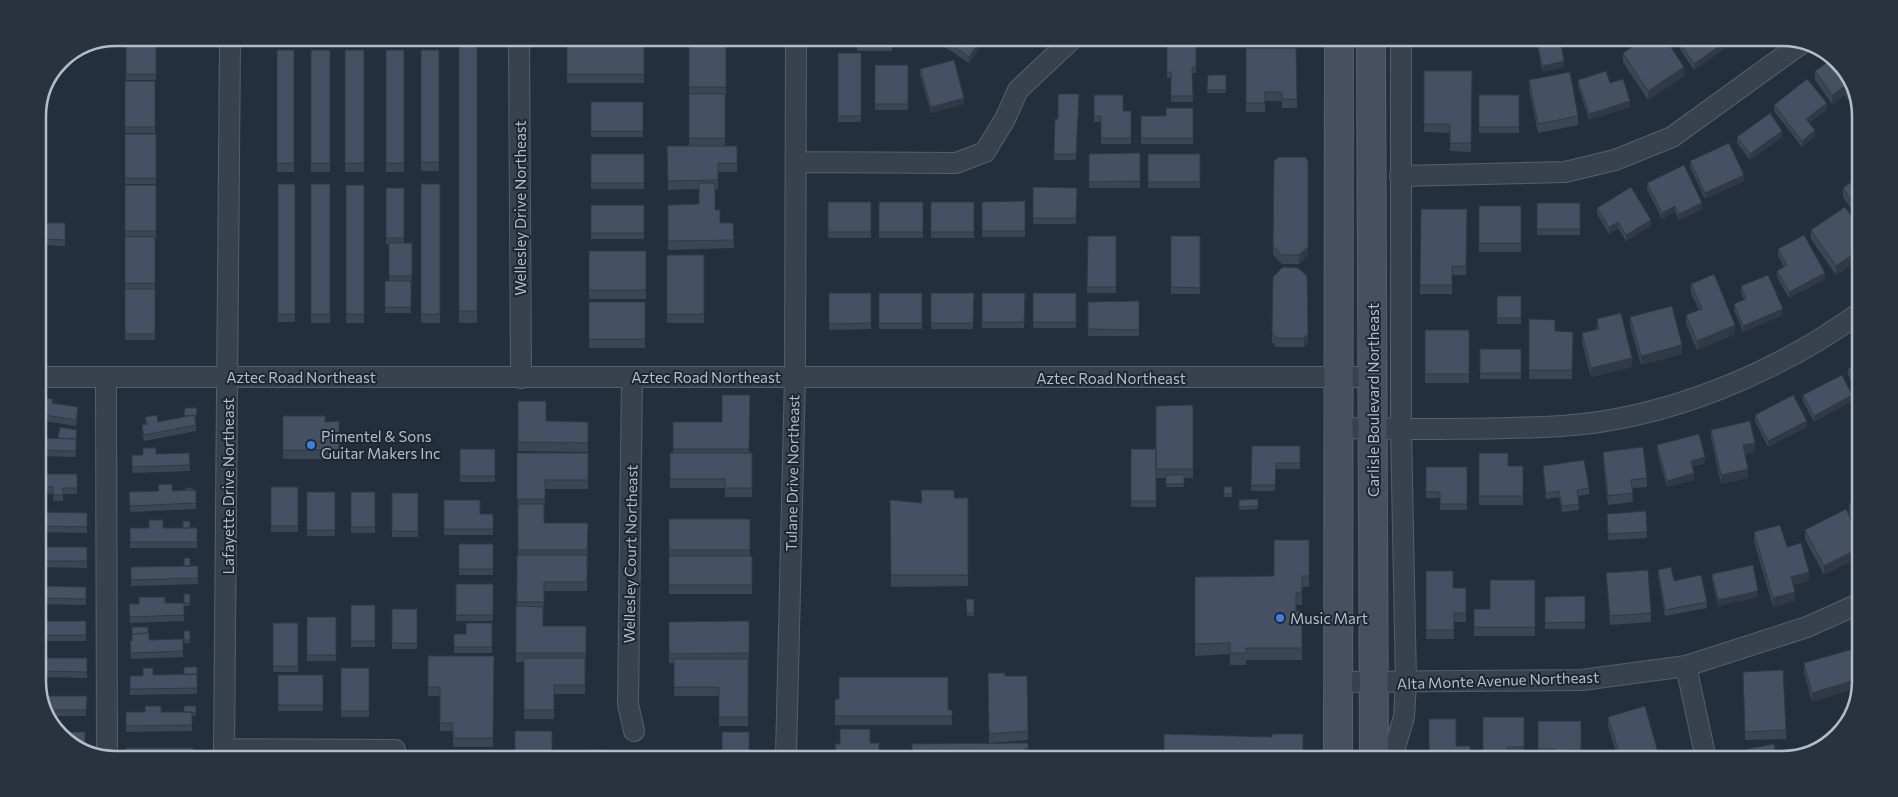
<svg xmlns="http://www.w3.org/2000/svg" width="1898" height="797" viewBox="0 0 1898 797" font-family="Commissioner,sans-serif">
	<rect width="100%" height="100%" fill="#242f3e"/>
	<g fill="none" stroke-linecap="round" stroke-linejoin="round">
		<defs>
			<path id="street" d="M519,39L521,378
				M796,162L956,163L985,152L1005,119L1018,90L1070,41
				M1400,176L1565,172L1615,160L1672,137L1802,43
				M38,377H1373
				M106,377L107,754
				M632,377L628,704L634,731
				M1339,428C1413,429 1488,430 1562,426C1666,419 1774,374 1858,314
				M1686,666L1706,759
				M1338,682L1582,680L1686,666L1807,627L1856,605
				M224,749L395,750
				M224,754L230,38
				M786,756L795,377L796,40
				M1395,758V747L1404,717L1406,683L1401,428V42"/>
			<path id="secondary" d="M1371,42L1374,758
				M1338,758L1339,42"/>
		</defs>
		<use href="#street" stroke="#565f6c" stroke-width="22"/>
		<use href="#secondary" stroke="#565f6c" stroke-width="30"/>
		<use href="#street" stroke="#38414e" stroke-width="20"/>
		<use href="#secondary" stroke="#465061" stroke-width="28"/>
	</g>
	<path fill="#3b4654" d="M126,38H156V80H126Z
		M459,39H477V323H459Z
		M610,39H643L644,83H567V42H610Z
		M688,40H718V43H726V96H725V146H737V172H718V189H715V210L720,223H733L734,248L668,250V205L699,204V189L668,190L667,146H689V43H688Z
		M857,40H892V51H857Z
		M934,40L984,41L969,63Z
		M1537,42L1561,43L1564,67L1542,72Z
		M1680,43H1725V48L1694,70L1680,49Z
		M1167,44H1196V73H1192L1193,102H1171V78H1167Z
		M1246,48H1296L1297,108H1282V101H1265V112H1246Z
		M277,50H294V172H277Z
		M311,50H330V172H311Z
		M345,50H364V172H345Z
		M386,50H404V172H386Z
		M421,50H439V171H421Z
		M838,53H861V122H838Z
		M1623,53L1684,76L1648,100L1623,62Z
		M1832,59L1859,107L1855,110L1845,95L1832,104L1815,80V71Z
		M875,65H908V110H875Z
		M920,69L964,104L931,113L920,75Z
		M1424,71H1472L1471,152L1450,151V133L1424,132Z
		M1208,75H1226V93H1207Z
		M1529,80L1578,116V125L1538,133L1529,89Z
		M1578,80L1610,83L1630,107L1589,120L1578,86Z
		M125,81H155V133H125Z
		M1079,94L1076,160H1054L1055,119H1058Z
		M1094,95L1123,111H1131V144H1101V122H1094Z
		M1479,95H1519V133H1479Z
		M591,102H643V137H591Z
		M1774,105L1827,109L1809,123L1815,136L1802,147L1774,111Z
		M1193,108V144H1141V116H1166Z
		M125,134H156V184H125Z
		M1737,137H1782L1750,160L1737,143Z
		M38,148H44V207H38Z
		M1140,153V188H1089V154Z
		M591,154H644V189H591Z
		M1148,154H1200V188H1148Z
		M1274,161L1308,256L1299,264H1282L1273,255Z
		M1690,161L1744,181L1705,199L1690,167Z
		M1860,176L1859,220L1843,197V188Z
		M1647,183L1702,209L1679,220L1675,212L1662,219L1647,189Z
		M278,184H295V322H278Z
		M311,184H330V323H311Z
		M421,184H440V323H421Z
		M125,185H156V237H125Z
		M346,185H364V323H346Z
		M1033,187L1077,188L1076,224H1033Z
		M386,188H404V243H412L411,313H385V281H389V244H386Z
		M1025,201V237H982V202Z
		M828,202H871V238H828Z
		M879,202H923V238H879Z
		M931,202H974V238H931Z
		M1537,203H1580V235H1537Z
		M591,205H644V239H591Z
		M1479,206H1521V252H1479Z
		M1597,208L1651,226L1626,241L1618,228L1609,234L1597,214Z
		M1421,209H1467L1466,275H1452V294H1420Z
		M38,223H65V246L38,245Z
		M1859,227V259L1836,275L1811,239V230Z
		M1088,236H1116V293H1087Z
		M1171,236H1200V294H1171Z
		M125,237H155V289H125Z
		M1778,249L1825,279L1789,298L1777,277V271L1784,267L1778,255Z
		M589,251H646V299H589Z
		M667,255H704V323H667Z
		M1273,277L1308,343L1304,347H1276L1272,342Z
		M1691,284L1735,334L1697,350L1686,324V315L1699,310L1691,293Z
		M1741,286L1783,315L1743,332L1734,310V304L1744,300L1741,292Z
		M125,289H155V340H125Z
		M829,293H871V329L829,330Z
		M879,293H922V329H879Z
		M931,293H974L973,329H931Z
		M982,293H1025L1024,328H982Z
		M1033,293H1076V328H1033Z
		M1497,296H1521V324H1497Z
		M1139,301V336H1088V302Z
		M589,302H645V348H589Z
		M1630,317L1682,354L1641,365L1630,326Z
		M1529,319L1555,331L1573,332L1572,379H1529Z
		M1597,319L1632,367L1591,377L1582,342V333L1597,329Z
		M1425,330H1469V383H1425Z
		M1480,349H1521V379H1480Z
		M1858,363V392L1848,375V369Z
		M750,395L749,453H752V497H725V488H670V453H673V422H722Z
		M1803,395L1852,401L1814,422L1803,401Z
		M38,401L53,404L78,413L76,426L38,420Z
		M518,401L546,421L588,422V452L518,451Z
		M1193,405V478H1184V487H1166V478H1156V406Z
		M185,408H197L196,419H194L196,425V431L144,441L142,431V425H146L145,417L158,422L184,417Z
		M1755,415L1807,427L1768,447L1755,421Z
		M283,416L325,422L339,421V459H283Z
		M60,427L77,433L76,439V457L38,456V438L58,439Z
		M1711,430L1755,452L1745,454L1748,478L1721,484L1711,438Z
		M1657,445L1705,463L1692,467L1694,480L1667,487L1657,451Z
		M1252,446H1300V469H1276L1275,491H1251Z
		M460,449H495V482H460Z
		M1131,449H1156V507H1131Z
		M1603,452L1647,478V487L1632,488L1633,502L1608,505L1603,461Z
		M189,453L190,471L132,473V455Z
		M517,453H588V489H545L544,523H588L587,591H544L543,626H586L585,694H554V719H524V662H516L517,555H518Z
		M1479,453L1508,466H1523V505H1479Z
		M1543,466L1589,488V494L1578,496L1579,510L1562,512L1559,497L1546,499L1543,472Z
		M1426,467H1467V510H1440V498H1426Z
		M38,474H77V494H63V501H53V494L38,493Z
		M271,487H298V532H271Z
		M1224,487H1232V497H1224Z
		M196,490V509L130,512L129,492Z
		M307,492H335V536H307Z
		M351,492H375V533H351Z
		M392,493H418V537H392Z
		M954,498H968V586L891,587L890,500L921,503Z
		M1258,499V509L1239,510V500Z
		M444,500L480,514H493V535H444Z
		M1857,500L1856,527L1849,513V504Z
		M1846,509L1824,575L1805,539V530Z
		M1646,511L1647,538L1608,540L1607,514Z
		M38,512L87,513V533L38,532Z
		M669,519H750V556H752V594H669Z
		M130,528H197V548H130Z
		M1754,532L1787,547L1809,581L1793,585L1795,601L1773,607L1754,541Z
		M1309,540V587H1302V605H1296V611H1302V660H1246V665H1230V654L1195,656V577L1274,576Z
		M459,544H493V575H459Z
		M38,547H87V568L38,567Z
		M198,566V584L131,586V567Z
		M1658,570L1707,602V608L1665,616L1658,576Z
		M1426,571L1453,588H1466V622H1454V639H1426Z
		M1606,573L1651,613V622L1610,625Z
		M1712,574L1758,597L1718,606L1712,580Z
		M1535,580V636H1474V609H1490Z
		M456,584H493V621H456Z
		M38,586L86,587V605L38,604Z
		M184,594H190V606H184Z
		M1585,596V629H1545V597Z
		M966,599H974V616H967Z
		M165,603H184V621L130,623L129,604Z
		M351,605H375V647H351Z
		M392,609H417V649H392Z
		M307,617H336V661H307Z
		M38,621H86V641H38Z
		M749,621L748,726H719V696H674V663H669V622Z
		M273,623H298V672H273Z
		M492,623V653H454V634H466Z
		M184,631H190V643H184Z
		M183,639V657L131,659L130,641Z
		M1853,649L1812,702L1804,672V663Z
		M428,656H494L493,747H453V731H440V696H428Z
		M38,658H87V678L38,677Z
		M197,667V694L130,695V676L184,675Z
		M341,668H369V717H341Z
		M1743,672L1786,730V739L1745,740Z
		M988,673L1005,676H1027L1028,740L989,743Z
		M278,675H323V711H278Z
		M42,696H87L86,716H49Z
		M835,699L952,710V725H835Z
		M196,706V716H192V731L126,732V712H184Z
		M1524,717V756H1507L1483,758Z
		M1608,717L1659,759H1618L1608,726Z
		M1538,721H1581V756L1538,755Z
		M58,732H85V752H84Z
		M1028,743V757L912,756Z"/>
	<path fill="#303945" d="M980,41H984L969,63V57Z
		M1724,43H1725V48L1694,70V64Z
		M1564,61V67L1542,72V66Z
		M1684,67V76L1648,100V91Z
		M1845,86V95L1832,104V95Z
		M964,98V104L931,113V107Z
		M1856,100L1859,107L1855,110V101Z
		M1630,101V107L1589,120V114Z
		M1827,103V109L1806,125V119Z
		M1815,130V136L1802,147V141Z
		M1782,131V137L1750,160V154Z
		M1308,170V256L1299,264V255Z
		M1744,175V181L1705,199V193Z
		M1702,203V209L1679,220V214Z
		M1675,206V212L1662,219V213Z
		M1651,220V226L1626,241V235Z
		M1618,222V228L1609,234V227Z
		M1859,250V259L1836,275V266Z
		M1825,273V279L1789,298V292Z
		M1783,309V315L1743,332V326Z
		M1735,325V334L1697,350V341Z
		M1308,334V343L1304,347V338Z
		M1682,345V354L1641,365V356Z
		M1632,358V367L1591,377V368Z
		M1852,395V401L1814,422V416Z
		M1807,421V427L1768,447V441Z
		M1755,443V452L1743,454V445Z
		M1705,457V463L1691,467V461Z
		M1748,469V478L1721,484V475Z
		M1694,473V480L1667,487V481Z
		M1856,550V559L1824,575V566Z
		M1809,572V581L1791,586V577Z
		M1758,591V597L1718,606V600Z
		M1795,592V601L1773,607V598Z
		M1855,680V689L1812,702V693Z
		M1659,756V759H1646Z"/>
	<path fill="#455162" stroke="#303945" d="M126,38H156V74H126Z
		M459,39H477V311H459Z
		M857,40H892V45H857Z
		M944,40L980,41L969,57Z
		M567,42H644V74H567Z
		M1537,42L1561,43L1564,61L1542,66Z
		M689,43H726V87H689Z
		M1638,43H1668L1684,67L1648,91L1623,53Z
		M1680,43H1724L1694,64Z
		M1167,44H1196V67H1192L1193,96H1171V72H1167Z
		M1246,48H1296L1297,99H1282V92H1265V103H1246Z
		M277,50H294V163H277Z
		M311,50H330V163H311Z
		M345,50H364V163H345Z
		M386,50H404V163H386Z
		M421,50H439V162H421Z
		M838,53H861V116H838Z
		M1832,59L1844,69L1856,100L1855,101L1845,86L1832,95L1815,71Z
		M954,60L964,98L931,107L920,69Z
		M875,65H908V104H875Z
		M1424,71H1472L1471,143H1450V124H1424Z
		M1606,71L1610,83L1623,79L1630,101L1589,114L1578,80Z
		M1570,72L1578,116L1538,124L1529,80Z
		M1208,75H1226V90H1207Z
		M1807,79L1827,103L1806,119L1815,130L1802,141L1774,105Z
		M125,81H155V127H125Z
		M689,94H725V138H689Z
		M1058,94H1079L1076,154H1054L1055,119H1058Z
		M1094,95H1123V111H1131V138H1101V116H1094Z
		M1479,95H1519V127H1479Z
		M591,102H643V131H591Z
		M1166,108H1193V138H1141V116H1166Z
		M1770,113L1782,131L1750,154L1737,137Z
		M125,134H156V178H125Z
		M1729,143L1744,175L1705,193L1690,161Z
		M667,146H737V163H718V180L668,181Z
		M38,148H44V198H38Z
		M1140,153V181L1089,182V154Z
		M591,154H644V183H591Z
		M1148,154H1200V182H1148Z
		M1279,157H1305L1308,161V247L1299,255H1282L1273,246L1274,161Z
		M1684,165L1702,203L1679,214L1675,206L1662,213L1647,183Z
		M1860,176L1859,211L1843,188Z
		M699,183H715V210H720V223H733L734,240L668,241V205L699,204Z
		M278,184H295V314H278Z
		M311,184H330V314H311Z
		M421,184H440V314H421Z
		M125,185H156V231H125Z
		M346,185H364V314H346Z
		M1033,187L1077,188L1076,218H1033Z
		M1631,187L1651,220L1626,235L1618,222L1609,227L1597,208Z
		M386,188H404V238H386Z
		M1025,201V231H982V202Z
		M828,202H871V232H828Z
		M879,202H923V232H879Z
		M931,202H974V232H931Z
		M1537,203H1580V229H1537Z
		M591,205H644V233H591Z
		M1479,206H1521V243H1479Z
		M1845,207L1859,227V250L1836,266L1811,230Z
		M1421,209H1467L1466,266H1452V285H1420Z
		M38,223H65V240L38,239Z
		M1804,235L1825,273L1789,292L1777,271L1787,265L1778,249Z
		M1088,236H1116V287H1087Z
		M1171,236H1200V288L1171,287Z
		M125,237H155V283H125Z
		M389,243H412V276H389Z
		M589,251H646V290H589Z
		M667,255H704V314H667Z
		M1283,267L1298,268L1307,276L1308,334L1304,338H1276L1272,333L1273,277Z
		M1714,274L1735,325L1697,341L1686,315L1702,309L1691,284Z
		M1768,275L1783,309L1743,326L1734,304L1746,299L1741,286Z
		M385,281H411V307H385Z
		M125,289H155V334H125Z
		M829,293H871V323L829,324Z
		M879,293H922V323H879Z
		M931,293H974L973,323H931Z
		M982,293H1025L1024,322H982Z
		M1033,293H1076V322H1033Z
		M1497,296H1521V318H1497Z
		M1139,301V330L1088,329V302Z
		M589,302H645V339H589Z
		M1672,306L1682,345L1641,356L1630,317Z
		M1621,313L1632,358L1591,368L1582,333L1599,329L1597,319Z
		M1529,319L1555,320V331L1573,332L1572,370H1529Z
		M1425,330H1469V374H1425Z
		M1480,349H1521V373H1480Z
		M1858,363V386L1848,369Z
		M1842,375L1852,395L1814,416L1803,395Z
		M722,395H750L749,449H673V422H722Z
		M1793,395L1807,421L1768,441L1755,415Z
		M46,398L53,399L52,403L78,407L76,420L38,414V401L45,402Z
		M518,401H546V421L588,422V443L518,442Z
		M1193,405V469H1156V406Z
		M185,408H197L196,416L184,415Z
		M157,415L158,422L194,415L196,425L144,435L142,425L147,424L145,417Z
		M283,416H325V422L339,421V450H283Z
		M1750,421L1755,443L1743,445L1748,469L1721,475L1711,430Z
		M60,427L77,430L76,439L58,438Z
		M1699,434L1705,457L1691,461L1694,473L1667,481L1657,445Z
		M38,438L76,439V451L38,450Z
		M1252,446H1300V463H1276L1275,485H1251Z
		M1643,447L1647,478L1631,480L1633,493L1608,496L1603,452Z
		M143,448H156V454L189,453L190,465L132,467V455H143Z
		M460,449H495V476H460Z
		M1131,449H1156V501H1131Z
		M517,453H588V480H545V499H517Z
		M670,453H752V488H725V479H670Z
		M1479,453H1508V466H1523V496H1479Z
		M1584,460L1589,488L1577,490L1579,504L1562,506L1559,491L1546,493L1543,466Z
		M1426,467H1467V504H1440V492H1426Z
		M38,474H77V488H63V495H53V487H38Z
		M1166,475H1184V484H1166Z
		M172,484V491L196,490V503L130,506L129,492L159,491L158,485Z
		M271,487H298V526H271Z
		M1224,487H1232V494H1224Z
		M186,488H193V490H186Z
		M921,490H954V498H968V575H891L890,500L922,503Z
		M307,492H335V530H307Z
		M351,492H375V527H351Z
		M392,493H418V531H392Z
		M1258,499V506L1239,507V500Z
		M444,500H480V514H493V529H444Z
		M1857,500L1856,518L1849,504Z
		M518,504H544V523H588L587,550H518Z
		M1846,509L1856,529V550L1824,566L1805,530Z
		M1646,511L1647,532L1608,534L1607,514Z
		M38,512L87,513V527L38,526Z
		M669,519H750V550H669Z
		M149,520H163V528H197V542H130V528H149Z
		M183,521H190V528H183Z
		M1780,525L1787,547L1801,543L1809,572L1791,577L1795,592L1773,598L1754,532Z
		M1274,540H1309V576H1302V593H1296V611H1302V648H1246V653H1230V643L1195,644V577L1274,576Z
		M459,544H493V569H459Z
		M38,547H87V561H38Z
		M517,555H587V582H544V602H517Z
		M669,556H752V585H669Z
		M184,558H190V566H184Z
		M1753,565L1758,591L1718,600L1712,574Z
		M198,566V578L131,580V567Z
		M1671,567L1674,581L1701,575L1707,602L1665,610L1658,570Z
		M1648,570L1651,613L1610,616L1606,573Z
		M1426,571H1453V588H1466V613H1454V630H1426Z
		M1490,580H1535V627H1474V609H1490Z
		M456,584H493V615H456Z
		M38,586L86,587V599L38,598Z
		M184,594H190V603H184Z
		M1585,596V622L1545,623V597Z
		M139,597H165V603H184V615L130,617L129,604H139Z
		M966,599H974V613H967Z
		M351,605H375V641H351Z
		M516,606L543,607V626H586V653H516Z
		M392,609H417V643H392Z
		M307,617H336V655H307Z
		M38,621H86V635H38Z
		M749,621V653L669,654V622Z
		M273,623H298V666H273Z
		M466,623H492V647H454V634H466Z
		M132,627H148V633L132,634V637Z
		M184,631H190V640H184Z
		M149,633V640L183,639V651L131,653L130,641H132V634Z
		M1853,649L1855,656V680L1812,693L1804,663Z
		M428,656H494L493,738H453V723H440V687H428Z
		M38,658H87V672L38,671Z
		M524,658H585V685H554V710H524Z
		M674,659H748V717H719V687H674Z
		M184,667H197V676V674L184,675Z
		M143,668H153V675L197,674V688L130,689V676H143Z
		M341,668H369V711H341Z
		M1783,670L1786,730L1745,732L1743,672Z
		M988,673H1005V676H1027L1028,731L989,734Z
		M278,675H323V705H278Z
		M839,677H948V710H952V716H835V699H839Z
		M42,696H87L86,710H47Z
		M145,706H161V712H192V725L126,726V712H145Z
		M184,706H196V713H192V712H184Z
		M1645,706L1659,756L1646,759H1621L1608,717Z
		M1483,717H1524V747H1507V759L1483,758Z
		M1429,719H1456V746H1470V758H1429Z
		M1538,721H1581V750H1568V759H1554V749H1538Z
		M840,729H870V743H879V756H836L835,744H840Z
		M515,731H552V751L601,750V755H515Z
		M58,732H85V746H76Z
		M722,732H749V756H679V751H722Z
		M1164,734L1272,737V734H1303V758L1164,757Z
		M1028,743V749H1024V757L912,756V744Z
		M1774,744L1777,759H1749L1747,749Z
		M126,748H193V754H126Z"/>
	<g fill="#3f7fe0" stroke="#1d2633" stroke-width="2">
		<circle cx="311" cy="445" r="5"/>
		<circle cx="1280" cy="618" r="5"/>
	</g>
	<g text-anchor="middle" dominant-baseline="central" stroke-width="4" stroke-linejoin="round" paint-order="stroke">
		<g font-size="15" fill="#b4bcc9" stroke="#1d2633">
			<text transform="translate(520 208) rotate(-90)">Wellesley Drive Northeast</text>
			<text x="301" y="377">Aztec Road Northeast</text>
			<text x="706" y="377">Aztec Road Northeast</text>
			<text x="1111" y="378">Aztec Road Northeast</text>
			<text transform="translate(1373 400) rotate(-90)">Carlisle Boulevard Northeast</text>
			<text transform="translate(792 473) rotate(-89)">Tulane Drive Northeast</text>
			<text transform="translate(228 486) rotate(-90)">Lafayette Drive Northeast</text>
			<text transform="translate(630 554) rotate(-89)">Wellesley Court Northeast</text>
			<text transform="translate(1498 680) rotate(-2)">Alta Monte Avenue Northeast</text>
		</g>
		<g font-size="15" fill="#b4bcc9" stroke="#1d2633" text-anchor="start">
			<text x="321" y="436">Pimentel &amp; Sons<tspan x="321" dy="17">Guitar Makers Inc</tspan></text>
			<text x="1290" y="618">Music Mart</text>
		</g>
	</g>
	<path d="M0 0H1898V797H0ZM116 46H1782A70 70 0 0 1 1852 116V681A70 70 0 0 1 1782 751H116A70 70 0 0 1 46 681V116A70 70 0 0 1 116 46Z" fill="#29323f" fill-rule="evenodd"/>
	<path fill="none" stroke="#b4bcc9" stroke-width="2.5" d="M116 46H1782A70 70 0 0 1 1852 116V681A70 70 0 0 1 1782 751H116A70 70 0 0 1 46 681V116A70 70 0 0 1 116 46Z"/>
</svg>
